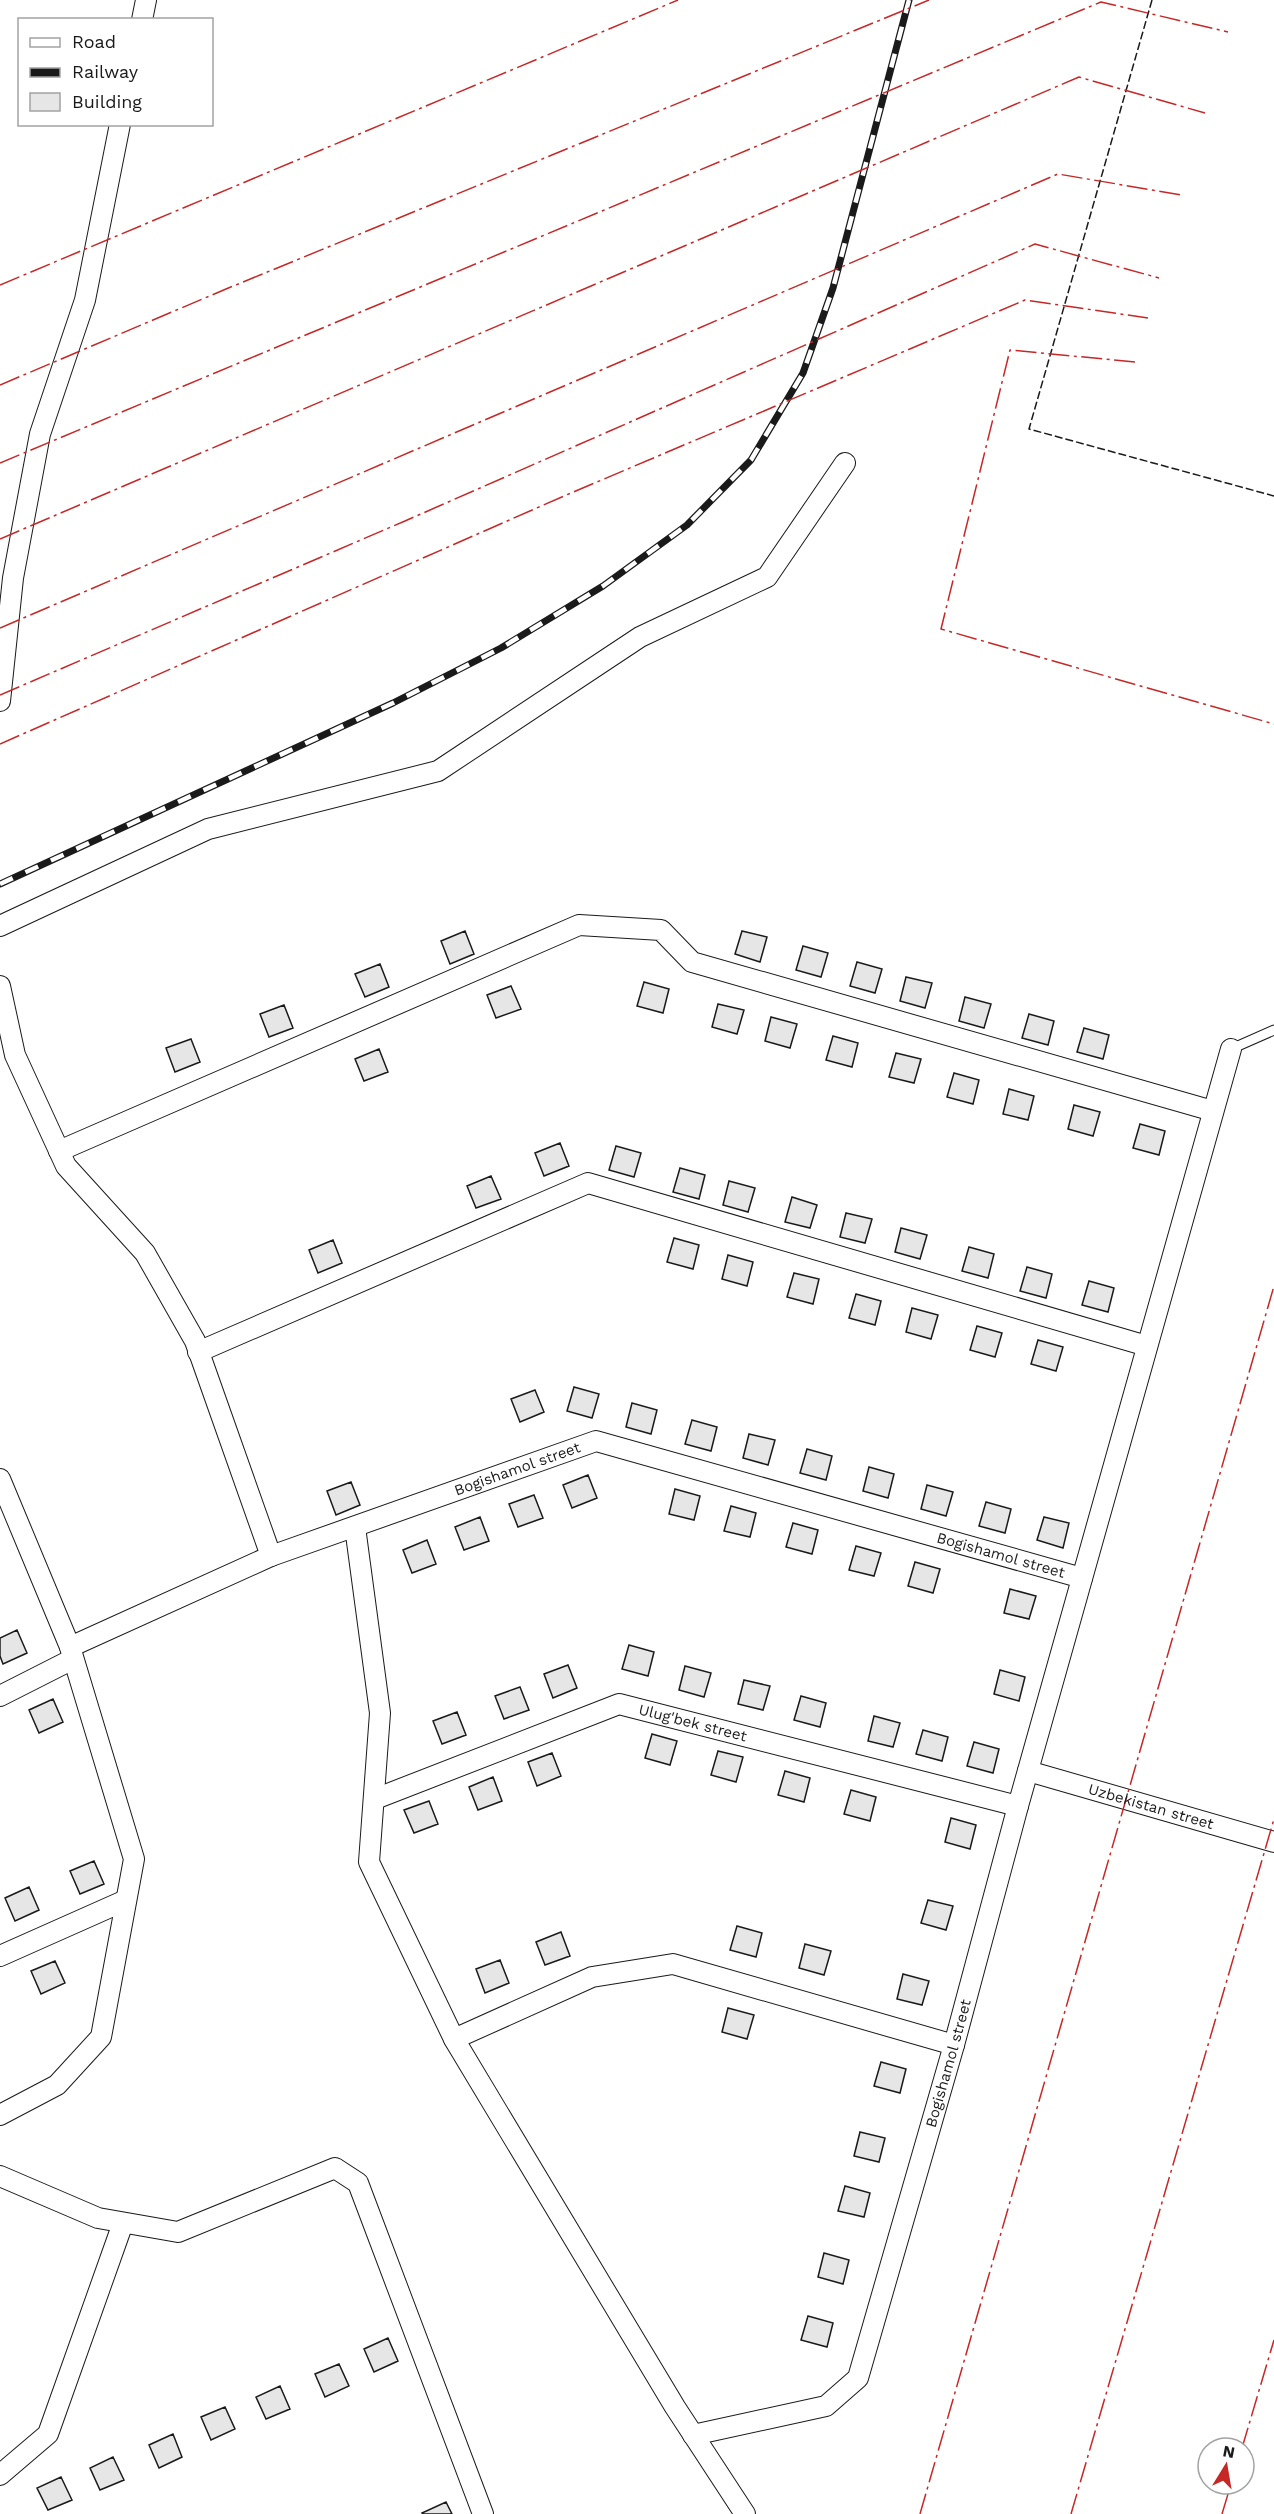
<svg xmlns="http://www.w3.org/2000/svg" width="1274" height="2514" viewBox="0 0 1274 2514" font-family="'Work Sans',sans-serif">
	<rect width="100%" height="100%" fill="#fff"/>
	<path fill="#e6e6e6" stroke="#1a1a1a" stroke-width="1.5" d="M465,931L474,954L450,964L441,941Z
		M742,931L767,937L760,962L735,954Z
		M803,946L828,953L821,977L796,970Z
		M857,962L882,969L875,993L850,986Z
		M380,964L389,987L365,997L355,974Z
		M906,977L932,983L925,1008L900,1001Z
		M644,982L669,989L663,1013L637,1006Z
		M511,986L521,1009L496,1018L487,995Z
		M965,997L991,1004L984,1028L959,1021Z
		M718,1004L744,1010L737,1034L712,1027Z
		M284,1005L293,1028L269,1037L260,1014Z
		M1029,1014L1054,1021L1048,1045L1022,1038Z
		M771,1017L797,1024L790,1048L765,1041Z
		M1084,1028L1109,1035L1103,1059L1077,1052Z
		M833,1036L858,1043L852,1067L826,1060Z
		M191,1039L200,1062L175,1072L166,1048Z
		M379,1049L388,1072L364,1081L355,1059Z
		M896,1053L921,1059L914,1083L889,1077Z
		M954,1073L979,1080L973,1104L947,1097Z
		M1009,1089L1034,1096L1028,1120L1003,1114Z
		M1074,1105L1100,1112L1093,1136L1068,1129Z
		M1140,1124L1165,1131L1159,1155L1133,1148Z
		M560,1143L569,1166L544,1176L535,1153Z
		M616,1146L641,1153L634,1177L609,1170Z
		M680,1168L705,1175L699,1199L673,1192Z
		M491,1176L501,1199L476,1208L467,1186Z
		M729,1181L755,1188L748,1212L723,1205Z
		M792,1197L817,1205L810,1228L785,1222Z
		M846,1213L872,1219L865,1243L840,1237Z
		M901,1228L927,1235L920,1259L895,1252Z
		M674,1238L699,1245L693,1269L667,1262Z
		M333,1240L342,1263L318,1273L309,1250Z
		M969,1247L994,1254L988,1278L962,1271Z
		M728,1255L753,1262L747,1286L722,1279Z
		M1027,1267L1052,1274L1046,1298L1020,1291Z
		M794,1273L819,1279L813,1304L787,1297Z
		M1089,1281L1114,1288L1108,1312L1082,1305Z
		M856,1294L881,1301L875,1325L849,1318Z
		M912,1308L938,1315L931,1339L906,1332Z
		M977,1326L1002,1333L995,1357L970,1350Z
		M1038,1340L1063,1347L1056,1371L1031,1364Z
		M574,1387L599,1394L592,1418L567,1411Z
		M535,1390L544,1412L520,1422L511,1399Z
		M632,1403L657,1410L651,1434L626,1427Z
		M692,1420L717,1427L711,1451L685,1444Z
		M749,1434L775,1440L768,1465L743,1458Z
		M807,1449L832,1456L826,1480L800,1473Z
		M869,1467L894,1474L888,1498L863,1491Z
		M588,1475L597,1498L572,1508L563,1485Z
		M351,1482L360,1505L336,1515L327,1491Z
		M927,1485L953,1492L946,1516L921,1509Z
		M675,1489L700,1496L694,1520L669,1514Z
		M534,1495L543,1518L518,1527L509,1504Z
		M986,1502L1011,1509L1005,1533L979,1526Z
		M731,1506L756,1513L750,1537L724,1531Z
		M480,1517L489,1541L464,1550L455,1527Z
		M1044,1517L1069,1523L1063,1548L1037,1540Z
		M793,1523L818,1530L812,1554L786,1547Z
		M427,1540L436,1564L412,1573L403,1550Z
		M856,1546L881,1553L874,1576L849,1570Z
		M915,1562L940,1569L933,1593L908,1586Z
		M1010,1589L1036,1596L1029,1619L1004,1613Z
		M17,1630L27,1653L3,1664L0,1656V1638Z
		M629,1645L654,1652L648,1676L622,1669Z
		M568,1665L577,1688L553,1698L544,1674Z
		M685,1666L711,1673L704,1697L679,1690Z
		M1000,1670L1025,1677L1019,1701L994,1694Z
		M744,1680L770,1686L763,1710L738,1704Z
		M520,1687L529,1710L504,1719L495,1696Z
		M801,1696L826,1703L820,1727L794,1720Z
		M53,1699L63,1722L39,1733L29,1710Z
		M457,1712L466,1735L442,1744L433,1721Z
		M874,1716L900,1723L893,1747L868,1741Z
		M923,1730L948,1737L942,1761L916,1754Z
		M652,1734L677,1741L670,1765L645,1758Z
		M974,1742L999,1749L993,1773L967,1766Z
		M718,1751L743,1757L736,1782L711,1775Z
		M552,1753L561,1776L537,1786L528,1762Z
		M785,1771L810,1778L804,1802L778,1795Z
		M493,1777L502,1801L478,1810L469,1787Z
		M851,1790L876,1797L870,1821L844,1814Z
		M429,1801L438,1824L414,1833L404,1810Z
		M951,1818L976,1825L970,1849L945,1842Z
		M94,1861L104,1884L80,1894L70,1871Z
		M29,1887L39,1910L15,1921L5,1898Z
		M928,1900L953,1906L946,1930L921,1923Z
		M737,1926L762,1933L756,1957L730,1950Z
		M561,1932L570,1956L545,1965L536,1942Z
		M805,1944L831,1951L824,1975L799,1968Z
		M500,1960L509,1983L485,1993L476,1969Z
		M55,1961L65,1983L41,1994L31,1971Z
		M903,1974L929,1981L922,2005L897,1999Z
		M728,2008L754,2015L747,2039L722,2032Z
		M881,2062L906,2069L900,2093L874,2086Z
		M860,2132L885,2138L879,2162L854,2156Z
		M845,2186L870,2193L864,2217L838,2211Z
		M824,2253L849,2260L843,2284L818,2277Z
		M808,2316L833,2323L827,2347L801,2340Z
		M388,2338L398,2361L374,2372L364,2349Z
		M339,2364L349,2386L325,2397L315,2374Z
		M280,2386L290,2409L266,2419L256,2397Z
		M225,2407L235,2429L211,2440L201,2417Z
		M173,2434L182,2457L159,2468L149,2445Z
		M113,2457L124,2480L100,2490L90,2468Z
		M61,2477L72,2500L48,2510L37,2488Z
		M446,2502L452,2514H423L422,2513Z"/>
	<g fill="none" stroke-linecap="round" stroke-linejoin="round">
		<defs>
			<path id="lane" d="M1231,1049L1274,1030"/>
			<g id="street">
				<path d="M142,20L146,0"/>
				<path d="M0,701L13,578L40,434L85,300L120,124"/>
				<path d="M0,926L208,829L438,771L640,637L767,577L845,463"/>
				<path d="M0,986L15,1055L66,1166L145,1253L195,1341L271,1556"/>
				<path d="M59,1151L579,925L661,930L692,962L1213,1111"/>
				<path d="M198,1352L588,1183L1147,1346"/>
				<path d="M0,1479L70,1647L134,1859L101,2037L57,2085L0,2115"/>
				<path d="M355,1527L380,1713L369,1862L454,2039L675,2407L745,2514"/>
				<path id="s1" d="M70,1647L271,1556L596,1441L1082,1578"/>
				<path d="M0,1696L73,1659"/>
				<path id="s2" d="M1028,1771L1274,1842"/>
				<path id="s3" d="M375,1799L619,1704L1018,1806"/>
				<path d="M0,1956L126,1900"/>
				<path d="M454,2039L592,1977L673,1964L954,2045"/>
				<path d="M0,2176L98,2218L178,2232L335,2168L358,2183L483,2514"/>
				<path id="s4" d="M693,2435L826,2406L858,2378L954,2045L1018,1806L1231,1049"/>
				<path d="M0,2475L48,2434L123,2223"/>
			</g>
		</defs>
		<use href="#lane" stroke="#1a1a1a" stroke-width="11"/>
		<use href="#street" stroke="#1a1a1a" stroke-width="22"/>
		<use href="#lane" stroke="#fff" stroke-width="9"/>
		<use href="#street" stroke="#fff" stroke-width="20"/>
		<defs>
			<path id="rail" d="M0,884L393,703L501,648L603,586L687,525L751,460L803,373L833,288L909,0"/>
		</defs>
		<use href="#rail" stroke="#1a1a1a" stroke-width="7"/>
		<use href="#rail" stroke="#fff" stroke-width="4.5" stroke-dasharray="14" stroke-linecap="butt"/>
		<path stroke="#1a1a1a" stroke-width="1.5" stroke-dasharray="8 3" stroke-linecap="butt" d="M1152,0L1029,429L1274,496"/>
		<path stroke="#c62828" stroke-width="1.5" stroke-dasharray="21 4.5 3 4.5" stroke-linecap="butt" d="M0,285L678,0
			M1135,362L1010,350L941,629L1274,724
			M0,385L226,289L929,0
			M0,463L1101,2L1228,32
			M0,539L1079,77L1205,113
			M0,628L1058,174L1182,195
			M0,695L405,521L1035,244L1159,278
			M0,744L564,496L1025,300L1148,318
			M1242,2448L1274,2340
			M920,2514L1274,1286
			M1071,2514L1274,1819
			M1222,2514L1231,2484"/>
	</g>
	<g text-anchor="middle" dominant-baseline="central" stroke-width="4.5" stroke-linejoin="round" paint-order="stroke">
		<g font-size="15" fill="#1a1a1a" stroke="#fff">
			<text stroke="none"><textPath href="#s1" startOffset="482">Bogishamol street</textPath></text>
			<text stroke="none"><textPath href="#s1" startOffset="986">Bogishamol street</textPath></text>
			<text stroke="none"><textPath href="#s3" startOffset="338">Ulug'bek street</textPath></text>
			<text stroke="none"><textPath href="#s2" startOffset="128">Uzbekistan street</textPath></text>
			<text stroke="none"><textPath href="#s4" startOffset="506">Bogishamol street</textPath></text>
		</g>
	</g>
	<rect x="18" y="18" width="195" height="108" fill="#ffffff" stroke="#a3a3a3" stroke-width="1.5"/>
	<rect x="30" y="38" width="30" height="9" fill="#ffffff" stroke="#a3a3a3" stroke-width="1.5"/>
	<text x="72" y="48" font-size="18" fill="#1a1a1a">Road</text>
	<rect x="30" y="68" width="30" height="9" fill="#1a1a1a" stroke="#a3a3a3" stroke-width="1.5"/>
	<text x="72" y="78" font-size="18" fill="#1a1a1a">Railway</text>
	<rect x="30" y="93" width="30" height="18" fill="#e6e6e6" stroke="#a3a3a3" stroke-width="1.5"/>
	<text x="72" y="108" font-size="18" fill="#1a1a1a">Building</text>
	<g transform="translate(1226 2466) rotate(11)"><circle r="28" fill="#ffffff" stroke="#a3a3a3" stroke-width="1.5"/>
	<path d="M0-4.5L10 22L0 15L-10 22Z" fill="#c62828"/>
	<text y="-9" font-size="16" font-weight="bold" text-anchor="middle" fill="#1a1a1a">N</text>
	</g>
</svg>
